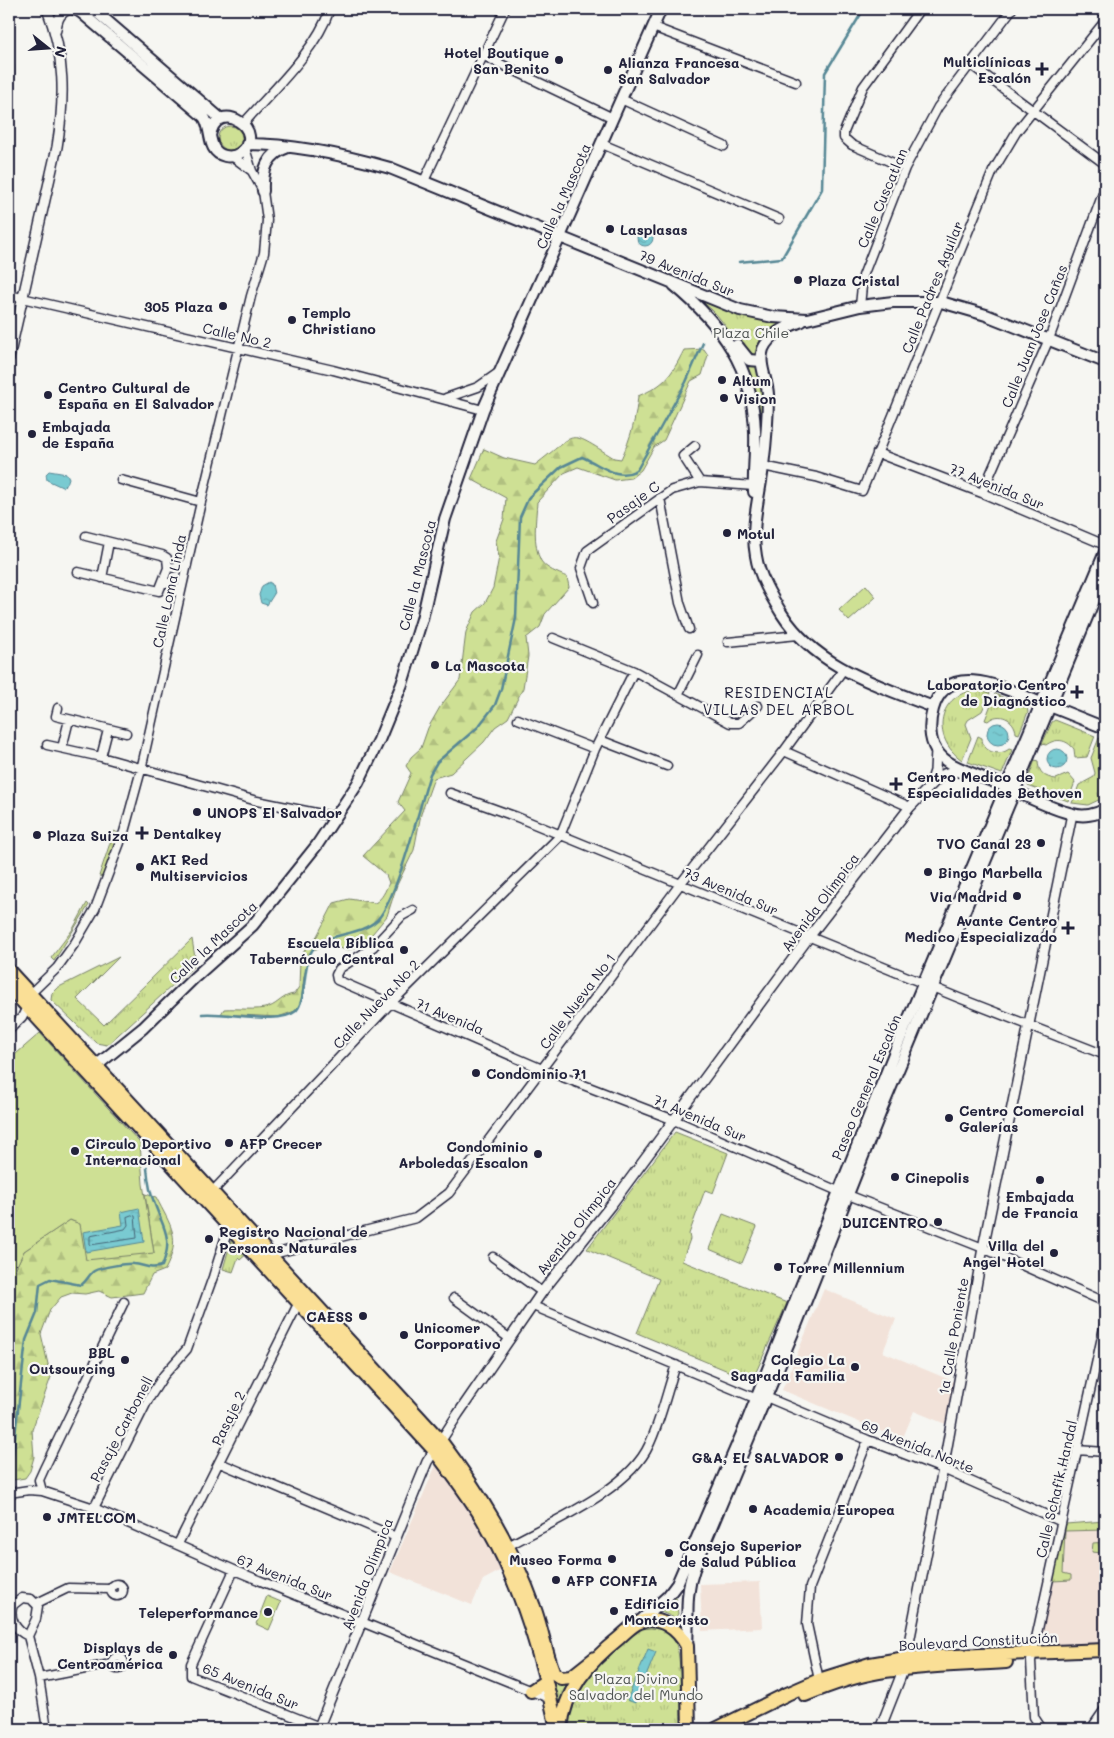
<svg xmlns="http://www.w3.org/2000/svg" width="1114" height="1738" viewBox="0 0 1114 1738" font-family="Mali,sans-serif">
	<defs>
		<pattern id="grass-tufts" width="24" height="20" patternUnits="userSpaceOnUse" patternTransform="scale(1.25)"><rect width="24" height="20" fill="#cee094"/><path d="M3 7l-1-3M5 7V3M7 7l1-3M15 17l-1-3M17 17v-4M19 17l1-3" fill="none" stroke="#b1c080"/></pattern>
		<pattern id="forest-firs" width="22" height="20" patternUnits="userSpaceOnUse" patternTransform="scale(1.25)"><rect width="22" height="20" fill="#cee094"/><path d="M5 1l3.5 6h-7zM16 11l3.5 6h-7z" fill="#b1c080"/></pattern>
		<pattern id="water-ripples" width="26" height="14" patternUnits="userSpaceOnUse" patternTransform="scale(1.25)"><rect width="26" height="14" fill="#79cad1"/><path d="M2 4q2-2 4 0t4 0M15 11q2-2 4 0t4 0" fill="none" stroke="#68adb4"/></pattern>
	</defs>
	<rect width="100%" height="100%" fill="#f6f6f2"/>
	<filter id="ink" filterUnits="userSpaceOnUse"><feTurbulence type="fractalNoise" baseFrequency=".02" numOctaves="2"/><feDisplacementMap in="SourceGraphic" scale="10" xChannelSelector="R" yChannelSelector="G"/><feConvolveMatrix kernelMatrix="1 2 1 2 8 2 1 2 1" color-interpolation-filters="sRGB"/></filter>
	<g filter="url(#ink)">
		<path fill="#f2e2d9" d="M824,1289L896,1319L883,1352L955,1382L948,1425L914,1411L902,1440L782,1390Z
			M436,1465H440L457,1486L505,1568L483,1580L472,1605L390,1572Z
			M1105,1521V1644L1045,1645L1041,1636L1066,1524Z
			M760,1582L762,1628L702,1631L700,1584Z"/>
		<path fill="url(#grass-tufts)" stroke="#788168" d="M218 138a12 12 0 1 1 24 0a12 12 0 1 1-24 0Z
			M683,290L786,322L757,355C742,355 725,322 713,311C704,302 693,297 683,290Z
			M979,690L990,693L982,711L968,720L966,724L971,738L962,760C930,738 937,692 979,690Z
			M995,694L1027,708L1028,712L1019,734L1016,733C1015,719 999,711 988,721L985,720Z
			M1055,720L1095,736L1087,757L1075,758L1074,749C1066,739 1056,738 1046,745L1042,744L1052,722Z
			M978,736L982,738C982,752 999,757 1009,749L1012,750L1002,774L968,762Z
			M1099,738L1105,741V797L1088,805L1072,803L1079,785L1094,777L1095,773L1091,758Z
			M1035,760L1038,761C1038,772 1045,778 1056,779L1068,774L1075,782L1068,801L1028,786L1027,782Z
			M114,831L118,833L103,877L99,876Z
			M87,903L89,905L54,961L51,958L73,929Z
			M192,939L196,964L107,1045L96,1043L51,1000L52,993L57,988L119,957L77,999L104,1025Z
			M675,1132L728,1153L713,1193L705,1190L689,1234L690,1239L682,1261L787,1303L752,1381L637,1333L659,1279L587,1249Z
			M723,1214L757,1227L742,1263L709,1249Z
			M235,1239L249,1252L240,1260L238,1258L233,1272L223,1269L231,1241Z
			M1105,1521V1530L1065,1531L1063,1573L1071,1575V1580L1053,1581L1066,1524Z
			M1105,1542V1553V1550L1102,1553L1092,1552L1093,1543Z
			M674,1597H676L678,1614L675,1618L661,1612V1609Z
			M650,1625C662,1628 670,1631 675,1642C683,1657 680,1711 681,1729H565L566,1716L589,1672L640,1628Z
			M549,1677L557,1682L570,1683L558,1706Z"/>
		<path fill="url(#forest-firs)" stroke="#788168" d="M704,349L708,355L702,375L691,381L664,440L654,447L641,470L631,478L615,480L578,467L564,473L537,502C536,519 532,545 541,561C546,569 558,573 567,577L569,587L545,614L540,627L526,638L528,656L523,688L508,718L495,727L484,742L451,773L434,778L421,814L414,850L397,885L387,916L363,945L348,950L328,946L312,950L304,976L301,1003L295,1011L278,1017L221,1014L224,1009C239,1008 255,1011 269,1007C278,1004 283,995 294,994L299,987L300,959L307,946L317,936L334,903L349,899L375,903C383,898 385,891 389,883L386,875L363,856L405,811L398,802L411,773L406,766L411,757L421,748L428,728L440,707L460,680L466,632L475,612L485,603L493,588L499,557L496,541L504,519L506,498L471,479L484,449L504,458L535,465C579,432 565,428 614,458L621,459C631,438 636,418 638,396C665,385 671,376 684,350Z
			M145,1194L156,1197C171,1227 182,1237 165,1270L152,1275L143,1293L112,1297L99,1291L85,1294L72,1293L61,1297L50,1310L41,1334L51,1377L32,1430L34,1457L30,1471L25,1478L13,1480L9,1473V1282L24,1251L70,1220L154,1253Z"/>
		<path fill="#cee094" stroke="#788168" d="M739,351C744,355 750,359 755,364C768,378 763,424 761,443Z
			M866,585L876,597L849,621L839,610Z
			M40,1033L140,1143L143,1184L154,1253L86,1260L80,1224L70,1220L24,1251L9,1282V1060Z
			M267,1596L281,1602L269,1630L256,1624Z"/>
		<path fill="url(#water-ripples)" stroke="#568795" d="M637 238a8 8 0 1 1 16 0a8 8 0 1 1-16 0Z
			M49,471L67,474L69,478L67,484L62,487L47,480L46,474Z
			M269,582L272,584L274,594L267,605L261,603L259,595L262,586Z
			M987 734a11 11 0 1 1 22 0a11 11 0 1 1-22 0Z
			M1047 759a10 10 0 1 1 20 0a10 10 0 1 1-20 0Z
			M139,1208L144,1242L86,1252L83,1232L123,1225L121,1212Z
			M648,1649L656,1652L635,1703L627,1700Z"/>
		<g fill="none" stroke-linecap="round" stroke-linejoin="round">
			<path stroke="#456577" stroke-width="1" d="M132,1215L135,1216L137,1238L90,1245V1236L125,1229L128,1225L127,1217Z"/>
			<path stroke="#568795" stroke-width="2.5" d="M739,262L782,258L822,189L825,73L864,9
				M202,1014C225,1011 278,1026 296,1011C307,1000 302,964 313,949C327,932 359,937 377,920C397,900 420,805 430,774L437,762L478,727L495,705L501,689L516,618L520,517L529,497L561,467L582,457C602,465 616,481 637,470L686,382L703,343
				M11,1471L26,1340L37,1313L40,1284L50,1279L81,1285C87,1281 89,1274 94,1271C101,1267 127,1263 134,1264C144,1265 151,1270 162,1266C174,1238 163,1228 154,1202C149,1191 148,1179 147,1168"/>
			<defs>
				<path id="minor" d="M1099,9L1105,14
					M653,27L796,82
					M484,56L613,118
					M970,64L1105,164
					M9,66V84
					M621,99L724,146
					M244,123C273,90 316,51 330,9
					M602,144L779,219
					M245,148L252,171
					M905,168L852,145L844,138V132L863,87L920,9
					M424,181L505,9
					M9,295L333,370L483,410
					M860,306L863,276L905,168L938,107L1012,9
					M446,398L478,387L498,373
					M695,446L683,456L700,482
					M877,453L982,493L1105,545
					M763,466L816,477L862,491L993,171L1017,131L1105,21
					M121,480L201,502
					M982,493L1049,339L1105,188
					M660,498L680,603L689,629
					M168,568L187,565
					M78,572L159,591L168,568L167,558L162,555L86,536
					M102,578L109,542
					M164,582L172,584L180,594
					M593,603L581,568L587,551L672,490L700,482L754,486
					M553,638L634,671L730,723H739L758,706
					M728,642L798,635
					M679,693L698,655
					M58,708L56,716L126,733
					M518,719L595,749
					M600,740L667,766
					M47,745L101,757L257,801L336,817
					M62,748L69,720
					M784,751L910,807
					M101,757L108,730
					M450,793L517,817L959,998L1105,1055
					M413,910L402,916L373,947L339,969L336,975L337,980L542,1069L674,1120L838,1191L983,1248L1105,1302
					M9,1030L22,1017L27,1007L30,994L57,968L75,943L95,909L124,832L141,770L201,502L251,296L264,253L267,220L263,191L252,171L232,156
					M212,1192L390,1004L560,836L595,749L634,671
					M269,1255L416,1218L449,1193L681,883L784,751L843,670
					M493,1257L542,1292
					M454,1298L509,1338
					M533,1306L757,1399
					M766,1397L868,1440L943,1469L1060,1521
					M1077,1450L1105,1452
					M220,1463L396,1537
					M42,1491L39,1480L44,1469L124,1302
					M9,1493L29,1490L42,1491L94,1508L234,1570L551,1699
					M94,1508L148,1400L164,1375L187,1349L213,1277L229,1226
					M178,1544L299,1302
					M508,1546C551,1522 629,1490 649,1445C661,1420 667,1391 676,1365
					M234,1570L191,1664V1676L325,1729
					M111 1590a6 6 0 1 1 12 0a6 6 0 1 1-12 0Z
					M22,1598L31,1599L38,1606L36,1619L28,1636C16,1631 8,1618 13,1605Z
					M37,1603L68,1588L110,1589
					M28,1636L39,1678L47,1729
					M112 1663a6 6 0 1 1 12 0a6 6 0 1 1-12 0Z
					M39,1678L111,1664
					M819,1680L807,1624L810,1587L868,1440
					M1042,1729L1034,1717L1031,1661L1105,1323
					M1091,1729L1105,1709"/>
				<path id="tertiary" d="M56,30C57,20 60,11 71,9L82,13
					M9,358L57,147C65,99 65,55 47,9
					M931,783L935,771L936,750
					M318,1729L427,1462L458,1414L542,1292L611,1205L809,937L910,807L941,775L953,771L964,773
					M880,1729L904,1668L943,1469L983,1248L1072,814"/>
				<path id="secondary" d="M77,9L204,117C213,129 206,152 225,156C230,157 236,156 240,153C270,132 217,95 210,136
					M93,9L221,119
					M247,144C295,144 344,155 390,168L740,310L773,317L807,319L860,306L893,302H941L986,315L1105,362
					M263,191C262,170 267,154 288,147
					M674,285C721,324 753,367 755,431C756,451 753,472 754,492
					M802,321C787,327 770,333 763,349C758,364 767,379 768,394C768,417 766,442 763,466C760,496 750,525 756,556C759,576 771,596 782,614C816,667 877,685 933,707
					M737,345L749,360L761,361
					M1041,703C1010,691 947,657 933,709C929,722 929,739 936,750C940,756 947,762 953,765C970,774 989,779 1006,787C1027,796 1050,809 1073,814C1083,817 1096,815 1105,809
					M1050,706L1105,728
					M91,1070L143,1028L195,977L253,925L317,845L358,783L379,740L402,684L422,619L445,519L483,410L661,9
					M639,1622L668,1596L677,1584L746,1424L895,1051L1105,552
					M687,1646C689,1617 684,1597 694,1569L797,1323L881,1111L1105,574"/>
				<path id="trunk" d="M9,971L440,1440C479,1492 512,1545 534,1607C542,1628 545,1652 554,1673L561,1678L571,1677L595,1658
					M9,987L434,1450C452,1474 471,1498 486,1525C522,1587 542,1659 557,1729
					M531,1691L546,1681
					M805,1695C829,1685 854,1676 879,1672C921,1665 964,1665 1006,1662
					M561,1729C564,1690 589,1662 619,1638C625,1633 633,1624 640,1622C660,1615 678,1629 687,1646L689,1729
					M716,1729L787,1694L819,1680L870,1664L906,1658L1105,1650"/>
			</defs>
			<use href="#minor" stroke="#22223b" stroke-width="11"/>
			<use href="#tertiary" stroke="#22223b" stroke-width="12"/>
			<use href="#secondary" stroke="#22223b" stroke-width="14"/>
			<use href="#trunk" stroke="#22223b" stroke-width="16"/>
			<use href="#minor" stroke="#f6f6f2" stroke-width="8"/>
			<use href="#tertiary" stroke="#f6f6f2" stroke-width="9"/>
			<use href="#secondary" stroke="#f6f6f2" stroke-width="10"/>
			<use href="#trunk" stroke="#fadf96" stroke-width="12"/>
		</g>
	</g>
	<g fill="#22223b" stroke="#f6f6f2" stroke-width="2">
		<circle cx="559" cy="60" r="5"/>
		<path d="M1039.5 61.5h5v5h5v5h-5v5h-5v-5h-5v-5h5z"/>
		<circle cx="608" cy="70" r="5"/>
		<circle cx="610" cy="229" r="5"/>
		<circle cx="798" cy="280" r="5"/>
		<circle cx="223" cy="306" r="5"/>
		<circle cx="292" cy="320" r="5"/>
		<circle cx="722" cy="380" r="5"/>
		<circle cx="48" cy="395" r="5"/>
		<circle cx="724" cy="398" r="5"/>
		<circle cx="32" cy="434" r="5"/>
		<circle cx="727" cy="533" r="5"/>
		<circle cx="435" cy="665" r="5"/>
		<path d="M1074.5 684.5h5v5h5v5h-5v5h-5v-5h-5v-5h5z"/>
		<path d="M893.5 776.5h5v5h5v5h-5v5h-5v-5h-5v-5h5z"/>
		<circle cx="197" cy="812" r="5"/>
		<path d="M139.5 825.5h5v5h5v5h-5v5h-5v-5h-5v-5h5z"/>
		<circle cx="37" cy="835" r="5"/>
		<circle cx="1041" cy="843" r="5"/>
		<circle cx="140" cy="867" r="5"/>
		<circle cx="928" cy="872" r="5"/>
		<circle cx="1017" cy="896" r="5"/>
		<path d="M1065.5 920.5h5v5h5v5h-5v5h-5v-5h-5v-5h5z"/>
		<circle cx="404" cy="950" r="5"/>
		<circle cx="476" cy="1073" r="5"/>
		<circle cx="949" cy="1118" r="5"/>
		<circle cx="229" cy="1143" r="5"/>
		<circle cx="75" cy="1151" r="5"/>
		<circle cx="538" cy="1154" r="5"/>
		<circle cx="895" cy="1177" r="5"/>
		<circle cx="1040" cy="1180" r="5"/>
		<circle cx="938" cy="1222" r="5"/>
		<circle cx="209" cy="1239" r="5"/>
		<circle cx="1054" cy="1253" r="5"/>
		<circle cx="778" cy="1267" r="5"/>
		<circle cx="363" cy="1316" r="5"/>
		<circle cx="404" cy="1335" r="5"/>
		<circle cx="125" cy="1360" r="5"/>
		<circle cx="855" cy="1367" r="5"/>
		<circle cx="839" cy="1457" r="5"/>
		<circle cx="753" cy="1509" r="5"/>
		<circle cx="47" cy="1517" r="5"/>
		<circle cx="669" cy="1553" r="5"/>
		<circle cx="612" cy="1559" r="5"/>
		<circle cx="556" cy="1580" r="5"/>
		<circle cx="614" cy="1611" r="5"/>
		<circle cx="268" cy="1612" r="5"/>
		<circle cx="173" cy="1655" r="5"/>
	</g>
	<g text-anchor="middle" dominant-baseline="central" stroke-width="4.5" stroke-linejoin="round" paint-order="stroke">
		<g font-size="14" font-weight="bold" fill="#22223b" stroke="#f6f6f2" text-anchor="start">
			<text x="549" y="52" text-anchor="end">Hotel Boutique<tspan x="549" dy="16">San Benito</tspan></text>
			<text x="1031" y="61" text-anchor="end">Multiclínicas<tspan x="1031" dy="16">Escalón</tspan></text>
			<text x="618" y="62">Alianza Francesa<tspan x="618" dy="16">San Salvador</tspan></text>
			<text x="620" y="229">Lasplasas</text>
			<text x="808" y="280">Plaza Cristal</text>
			<text x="213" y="306" text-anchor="end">305 Plaza</text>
			<text x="302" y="312">Templo<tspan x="302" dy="16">Christiano</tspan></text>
			<text x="732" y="380">Altum</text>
			<text x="58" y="387">Centro Cultural de<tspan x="58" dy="16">España en El Salvador</tspan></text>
			<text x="734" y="398">Vision</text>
			<text x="42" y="426">Embajada<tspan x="42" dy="16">de España</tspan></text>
			<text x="737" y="533">Motul</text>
			<text x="445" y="665">La Mascota</text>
			<text x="1066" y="684" text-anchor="end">Laboratorio Centro<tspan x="1066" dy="16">de Diagnóstico</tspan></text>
			<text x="907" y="776">Centro Medico de<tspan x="907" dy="16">Especialidades Bethoven</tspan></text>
			<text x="207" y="812">UNOPS El Salvador</text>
			<text x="153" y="833">Dentalkey</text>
			<text x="47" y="835">Plaza Suiza</text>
			<text x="1031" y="843" text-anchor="end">TVO Canal 23</text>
			<text x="150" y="859">AKI Red<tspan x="150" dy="16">Multiservicios</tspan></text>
			<text x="938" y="872">Bingo Marbella</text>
			<text x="1007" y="896" text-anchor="end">Via Madrid</text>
			<text x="1057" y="920" text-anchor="end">Avante Centro<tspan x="1057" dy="16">Medico Especializado</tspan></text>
			<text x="394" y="942" text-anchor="end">Escuela Bíblica<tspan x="394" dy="16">Tabernáculo Central</tspan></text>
			<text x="486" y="1073">Condominio 71</text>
			<text x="959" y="1110">Centro Comercial<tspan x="959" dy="16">Galerías</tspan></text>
			<text x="85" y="1143">Circulo Deportivo<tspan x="85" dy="16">Internacional</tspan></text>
			<text x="239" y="1143">AFP Crecer</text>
			<text x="528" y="1146" text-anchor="end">Condominio<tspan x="528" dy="16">Arboledas Escalon</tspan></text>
			<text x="905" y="1177">Cinepolis</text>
			<text x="1040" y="1196" text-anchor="middle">Embajada<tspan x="1040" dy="16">de Francia</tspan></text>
			<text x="928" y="1222" text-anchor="end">DUICENTRO</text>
			<text x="219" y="1231">Registro Nacional de<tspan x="219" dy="16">Personas Naturales</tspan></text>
			<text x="1044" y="1245" text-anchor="end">Villa del<tspan x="1044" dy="16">Angel Hotel</tspan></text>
			<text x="788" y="1267">Torre Millennium</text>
			<text x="353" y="1316" text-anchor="end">CAESS</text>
			<text x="414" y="1327">Unicomer<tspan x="414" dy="16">Corporativo</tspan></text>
			<text x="115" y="1352" text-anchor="end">BBL<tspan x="115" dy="16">Outsourcing</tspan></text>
			<text x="845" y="1359" text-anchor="end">Colegio La<tspan x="845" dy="16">Sagrada Familia</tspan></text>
			<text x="829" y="1457" text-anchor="end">G&amp;A, EL SALVADOR</text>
			<text x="763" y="1509">Academia Europea</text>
			<text x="57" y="1517">JMTELCOM</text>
			<text x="679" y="1545">Consejo Superior<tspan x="679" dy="16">de Salud Pública</tspan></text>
			<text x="602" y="1559" text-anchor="end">Museo Forma</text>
			<text x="566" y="1580">AFP CONFIA</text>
			<text x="624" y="1603">Edificio<tspan x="624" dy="16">Montecristo</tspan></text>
			<text x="258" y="1612" text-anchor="end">Teleperformance</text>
			<text x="163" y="1647" text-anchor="end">Displays de<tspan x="163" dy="16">Centroamérica</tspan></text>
		</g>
		<g font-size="14" fill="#22223b" stroke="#f6f6f2">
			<text transform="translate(563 196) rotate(-66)">Calle la Mascota</text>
			<text transform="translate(882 198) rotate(-67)">Calle Cuscatlan</text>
			<text transform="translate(687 273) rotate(22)">79 Avenida Sur</text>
			<text transform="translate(932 287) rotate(-68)">Calle Padres Aguilar</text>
			<text transform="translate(237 335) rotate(13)">Calle No 2</text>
			<text transform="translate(1034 336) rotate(-68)">Calle Juan Jose Cañas</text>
			<text transform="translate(997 486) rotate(22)">77 Avenida Sur</text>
			<text transform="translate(633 502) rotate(-36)">Pasaje C</text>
			<text transform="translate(417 575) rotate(-76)">Calle la Mascota</text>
			<text transform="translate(169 591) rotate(-78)">Calle Loma Linda</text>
			<text transform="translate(731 891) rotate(23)">73 Avenida Sur</text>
			<text transform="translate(820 902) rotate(-53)">Avenida Olímpica</text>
			<text transform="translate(213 942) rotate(-43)">Calle la Mascota</text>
			<text transform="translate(577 1001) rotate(-53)">Calle Nueva No 1</text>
			<text transform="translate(376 1004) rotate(-46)">Calle Nueva No 2</text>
			<text transform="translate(450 1016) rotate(23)">71 Avenida</text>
			<text transform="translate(866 1087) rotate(-67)">Paseo General Escalón</text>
			<text transform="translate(700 1118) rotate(23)">71 Avenida Sur</text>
			<text transform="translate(576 1226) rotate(-52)">Avenida Olímpica</text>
			<text transform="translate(953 1336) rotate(-80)">1a Calle Poniente</text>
			<text transform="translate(228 1418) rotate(-64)">Pasaje 2</text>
			<text transform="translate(121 1429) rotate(-62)">Pasaje Carbonell</text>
			<text transform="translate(918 1446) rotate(22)">69 Avenida Norte</text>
			<text transform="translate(1056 1489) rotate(-77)">Calle Schafik Handal</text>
			<text transform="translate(367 1574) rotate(-69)">Avenida Olímpica</text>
			<text transform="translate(285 1577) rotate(22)">67 Avenida Sur</text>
			<text transform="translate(978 1641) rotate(-3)">Boulevard Constitución</text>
			<text transform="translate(251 1686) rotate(22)">65 Avenida Sur</text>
		</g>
		<g font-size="14" fill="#4d5251" stroke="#f6f6f2">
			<text x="751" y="332">Plaza Chile</text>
			<text x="636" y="1678">Plaza Divino<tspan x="636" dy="16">Salvador del Mundo</tspan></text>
		</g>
		<g font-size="15" letter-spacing="1" fill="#22223b" stroke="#f6f6f2">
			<text x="779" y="692">RESIDENCIAL<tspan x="779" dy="17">VILLAS DEL ARBOL</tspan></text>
		</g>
	</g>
	<rect width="1114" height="1738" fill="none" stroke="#f6f6f2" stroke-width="30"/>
	<rect x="15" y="15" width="1084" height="1708" fill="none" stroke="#22223b" stroke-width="2" filter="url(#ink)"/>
	<g transform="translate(48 48) rotate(107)" stroke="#f6f6f2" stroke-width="4" paint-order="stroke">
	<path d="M0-4L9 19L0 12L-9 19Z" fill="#22223b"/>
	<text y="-8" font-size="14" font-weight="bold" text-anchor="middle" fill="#22223b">N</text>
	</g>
</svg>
